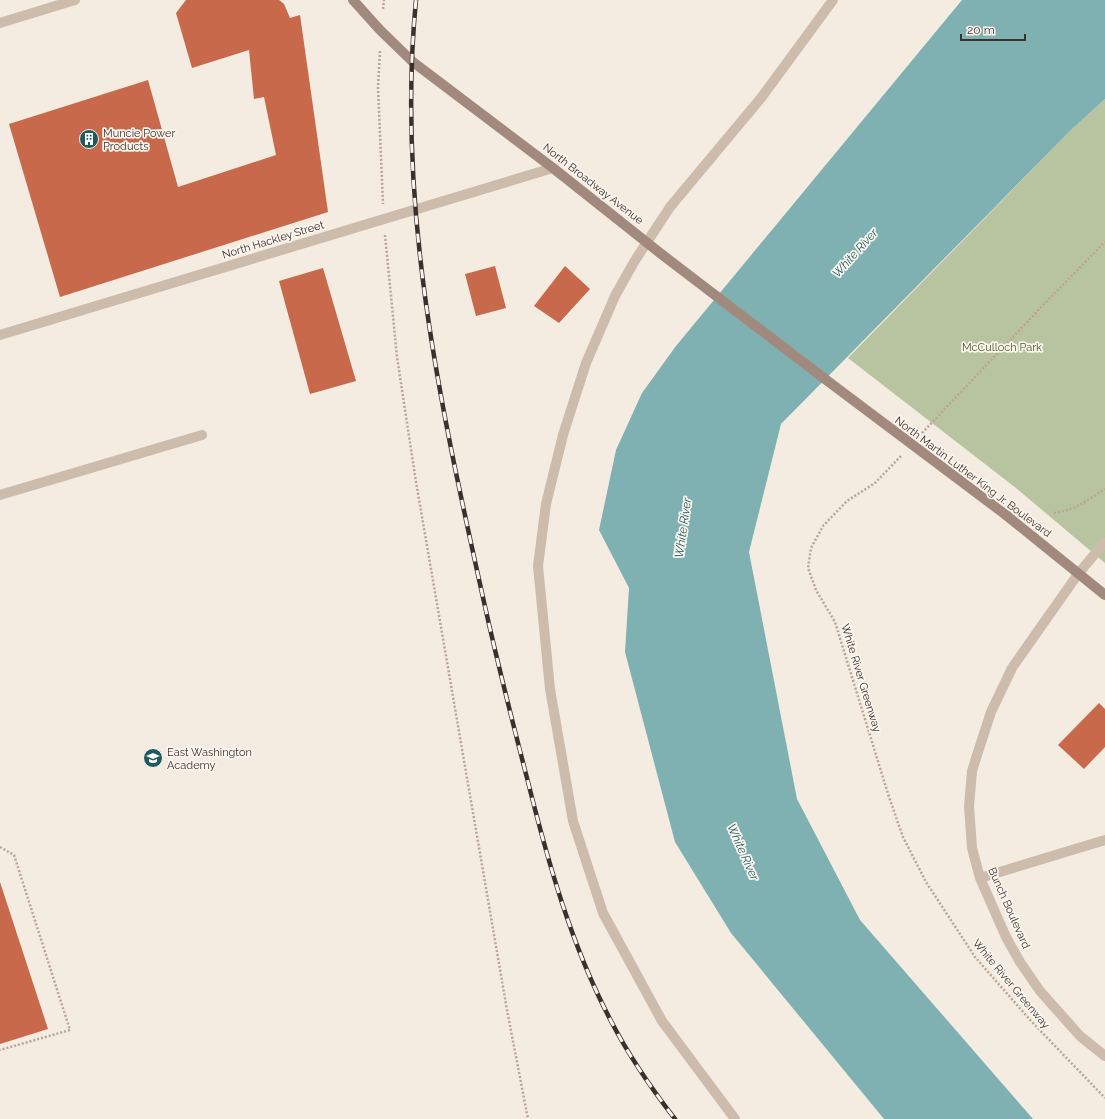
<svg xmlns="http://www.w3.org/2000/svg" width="1105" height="1119" viewBox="0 0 1105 1119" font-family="Raleway,sans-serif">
	<rect width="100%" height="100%" fill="#f4ebe1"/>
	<path fill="#b8c4a0" d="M1105,99V563L1016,488L848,358L1070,131Z"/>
	<path fill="#7fb0b2" d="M962,0H1105V99L1070,131L781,424L749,552L797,799L860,920L1033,1119H884L731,933L675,842L625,652L629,588L599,530L616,450L642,393L676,346Z"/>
	<path fill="#c8694b" d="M186,0H279L284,4L290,18L300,15L328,212L60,297L9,124L148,80L178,187L276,155L264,97L254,99L249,50L192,68L176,13Z
		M495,266L506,308L476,316L465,274Z
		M565,266L590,289L559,323L534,306Z
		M323,268L356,381L310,394L279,281Z
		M1099,703L1105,709V747L1084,769L1058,745Z
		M0,882L48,1029L0,1044Z"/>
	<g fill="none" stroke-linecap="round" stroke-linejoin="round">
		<path stroke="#b9a596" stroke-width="2.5" stroke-dasharray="2 2" stroke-linecap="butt" d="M383,9L384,0
			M380,51L378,87L383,204
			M385,235L397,357L416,482L507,1010L528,1119
			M922,433L1046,302L1105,242
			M901,456L875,483L847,501L823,526L811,548L808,568L816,590L835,622L889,797L903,837L926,882L975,957L1031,1021L1105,1098
			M1054,513C1078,509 1085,501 1105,489
			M0,847L14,855L70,1030L0,1050"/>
		<path stroke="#cdbbac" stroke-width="10" d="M0,495L202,435
			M735,1119L662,1021L603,913L573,821L550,689L538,566L546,504L563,435L586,363L615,296L634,262L670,207L761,98L833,0"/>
		<path stroke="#cdbbac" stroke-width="10" d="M0,23L75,0
			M0,335L553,168
			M1105,542L1078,574L1012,668L991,712L977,755L972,771L969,806L972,848L980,878L1006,937L1020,962L1040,991L1080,1036L1105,1056
			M980,878L1105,840"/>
		<path stroke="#a18a7d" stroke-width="10" d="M353,0L380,30L413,62L553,168L660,253L825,379
			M1006,515L1105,595"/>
		<defs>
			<path id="rail" d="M416,0C396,205 440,404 484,602C497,661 512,720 527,778C548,862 571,945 611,1021C629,1056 651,1088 675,1119"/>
		</defs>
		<use href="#rail" stroke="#3b302b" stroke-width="4.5"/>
		<use href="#rail" stroke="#fbf5ee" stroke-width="3" stroke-dasharray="9" stroke-linecap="butt"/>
		<path stroke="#a18a7d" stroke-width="10" d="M825,379L1006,515"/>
	</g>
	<defs>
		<symbol id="building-disc" viewBox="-11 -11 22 22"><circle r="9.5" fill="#1f5a5e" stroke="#fbf5ee"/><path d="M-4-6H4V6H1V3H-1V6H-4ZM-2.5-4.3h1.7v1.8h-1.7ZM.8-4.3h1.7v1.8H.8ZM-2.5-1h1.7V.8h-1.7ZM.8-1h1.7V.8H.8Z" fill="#fff"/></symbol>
		<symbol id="school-disc" viewBox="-11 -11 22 22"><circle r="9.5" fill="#1f5a5e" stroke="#fbf5ee"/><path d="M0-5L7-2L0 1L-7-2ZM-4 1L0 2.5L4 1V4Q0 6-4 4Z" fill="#fff"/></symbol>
	</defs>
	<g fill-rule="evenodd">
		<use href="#building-disc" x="78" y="128" width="22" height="22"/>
		<use href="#school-disc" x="142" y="747" width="22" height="22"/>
	</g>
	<g text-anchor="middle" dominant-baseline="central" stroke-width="3.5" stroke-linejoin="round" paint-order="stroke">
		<g font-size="11" fill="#3b302b" stroke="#fbf5ee" text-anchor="start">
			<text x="103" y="133">Muncie Power<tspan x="103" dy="13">Products</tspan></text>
			<text x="167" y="752">East Washington<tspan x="167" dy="13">Academy</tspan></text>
		</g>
		<g font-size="11" fill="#3b302b" stroke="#fbf5ee">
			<text transform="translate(593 184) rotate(38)">North Broadway Avenue</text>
			<text transform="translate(273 240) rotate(-17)">North Hackley Street</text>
			<text transform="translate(973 477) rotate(37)">North Martin Luther King Jr. Boulevard</text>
			<text transform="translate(861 678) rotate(73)">White River Greenway</text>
			<text transform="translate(1009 908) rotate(66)">Bunch Boulevard</text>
			<text transform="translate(1011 984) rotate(50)">White River Greenway</text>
		</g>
		<g font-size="11" fill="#4a5a2e" stroke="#fbf5ee">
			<text x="1002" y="347">McCulloch Park</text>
		</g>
		<g font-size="12" font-style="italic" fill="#1f5a5e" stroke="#fbf5ee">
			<text transform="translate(855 253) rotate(-48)">White River</text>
			<text transform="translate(683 528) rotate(-82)">White River</text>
			<text transform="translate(743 852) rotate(66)">White River</text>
		</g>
	</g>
	<path d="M961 34v6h64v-6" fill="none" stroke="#3b302b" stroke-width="2"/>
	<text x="967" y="34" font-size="12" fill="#3b302b" stroke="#fbf5ee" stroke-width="3" paint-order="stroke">20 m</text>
</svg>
